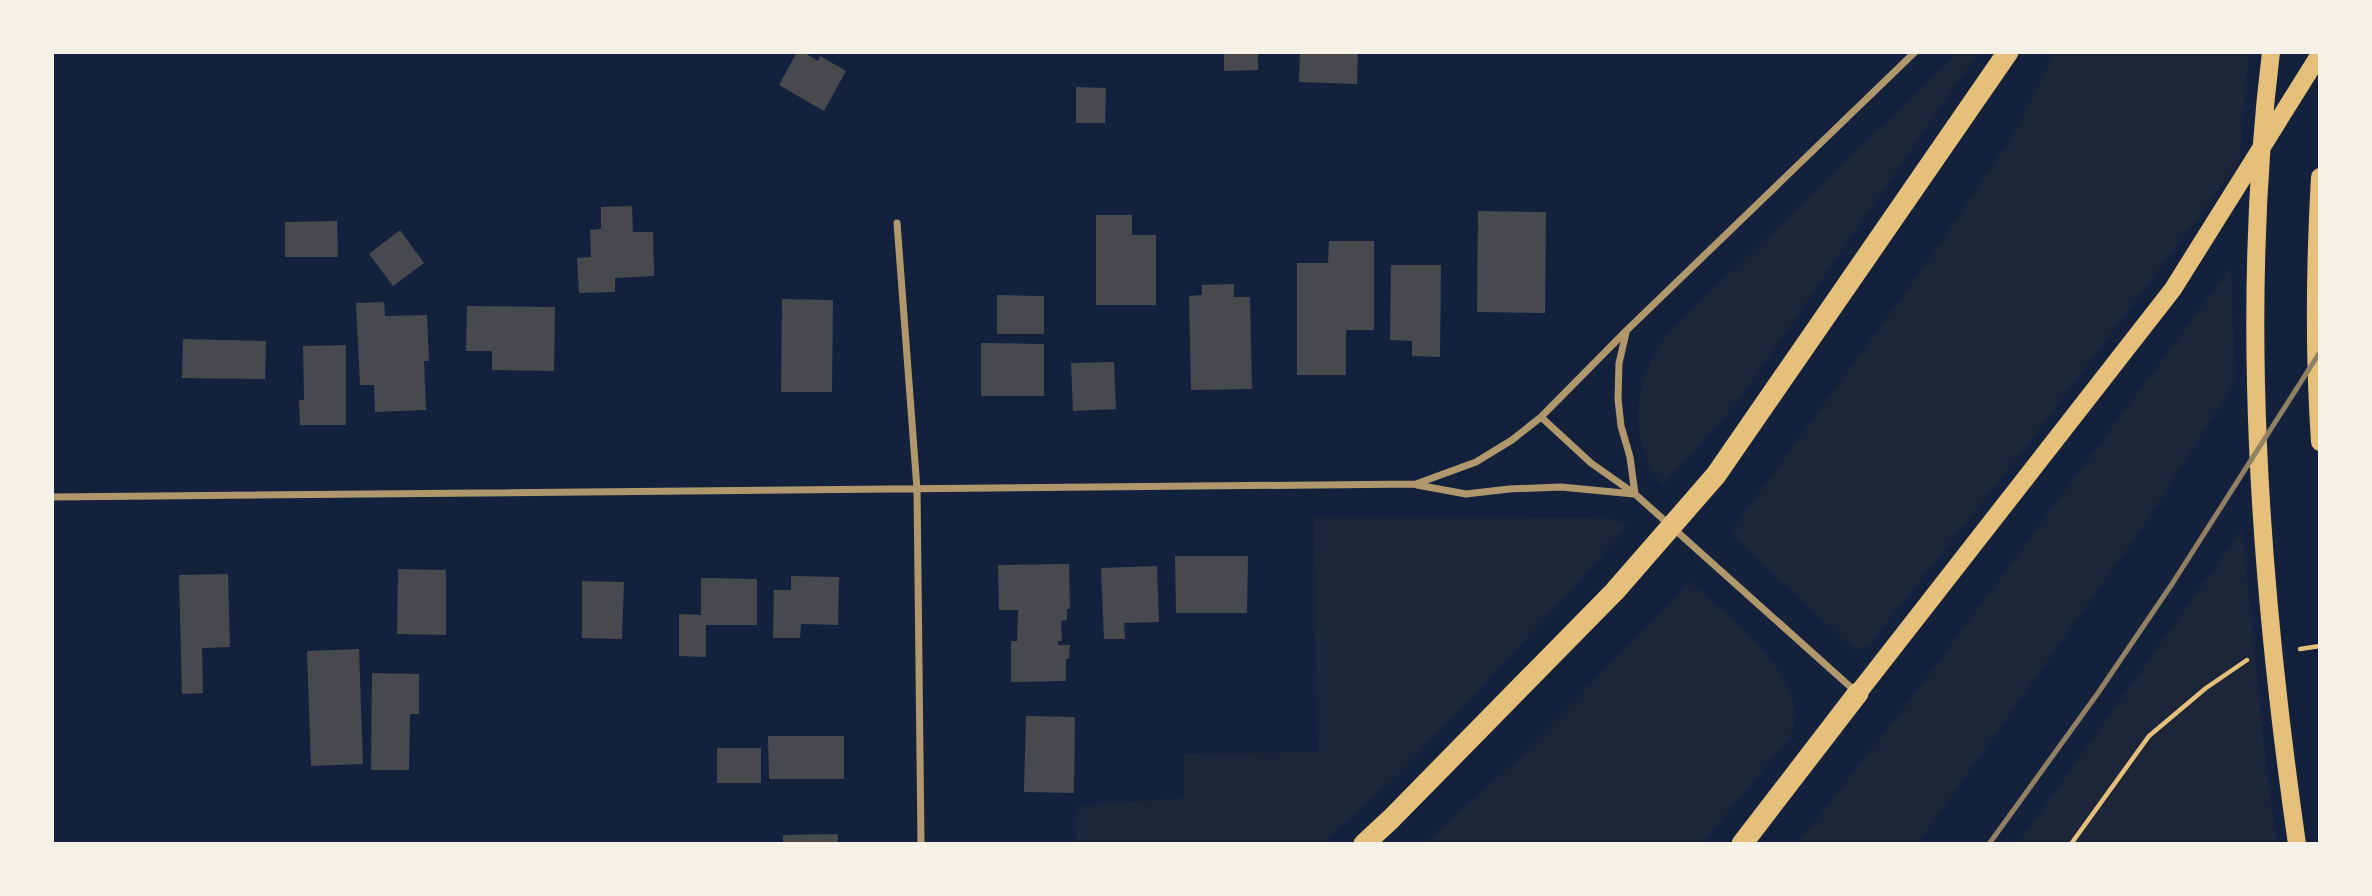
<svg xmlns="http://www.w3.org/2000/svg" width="2372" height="896" viewBox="0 0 2372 896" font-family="'DejaVu Sans',sans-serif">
	<rect width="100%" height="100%" fill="#14213d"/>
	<path fill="#1d2539" d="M1958,53H1978L1737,403L1663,485C1625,440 1634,380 1667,334Z
		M2054,53H2250L2244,99L2240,161L2028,444L1869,645L1855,650L1730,533L1924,267L2018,127Z
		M2231,267L2235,382L2140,531L1918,843H1798L1905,707Z
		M1313,517L1593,518L1613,519L1628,526L1545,619L1398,775L1322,843H1076L1077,806L1184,798V754L1318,752Z
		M2242,529L2268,781L2277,843L2018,844Z
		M1690,582C1726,615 1820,684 1788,740L1702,843H1425L1518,759Z"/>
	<path fill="#48494c" d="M797,52H803L818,61L820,56L846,71L824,111L779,85Z
		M1224,52H1258V70L1224,71Z
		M1300,52H1358L1357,84L1299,82Z
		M1076,87L1106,88L1105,123H1076Z
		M632,206L633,232H653L654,276L615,278V292L579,293L577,258L591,257L590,230L601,229V207Z
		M1478,211L1546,212L1545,313L1477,312Z
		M1096,215H1132V235H1156V305H1096Z
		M337,221L338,257H285V222Z
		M400,230L424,263L393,286L369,254Z
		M1329,241H1374V330H1346V375H1297V263H1328Z
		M1391,265H1441L1440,357L1412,356V341L1390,340Z
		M1234,284V297H1250L1252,389L1191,390L1189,296L1202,295V285Z
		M997,295L1044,296V334H997Z
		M782,299L833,300L832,392H781Z
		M384,302L385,316L427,315L429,361H424L426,410L375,412L374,385H360L356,303Z
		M467,306L555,307L554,371L492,370V351H466Z
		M183,339L266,341L265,379L182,378Z
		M981,343L1044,344V396H981Z
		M346,345V425H300L299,400H304L303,346Z
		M1114,362L1116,409L1073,411L1071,363Z
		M1175,556H1248L1247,613H1176Z
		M1069,564L1070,609H1067V620L1061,621L1062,641H1058V645H1070L1069,659H1066V681L1011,682V641H1017L1018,610H999L998,565Z
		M1157,566L1159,622L1124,623L1125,639H1104L1101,568Z
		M398,569L446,570V635L397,634Z
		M228,574L230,647L202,648L203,693L182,694L179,575Z
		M791,576L839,577L838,625L801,624L800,638H773L774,590H791Z
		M701,578L757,579V625H706V657L679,656V614L701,615Z
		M582,581L624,582L622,639L582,638Z
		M359,649L363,764L311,766L307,651Z
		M372,673L419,674V714H410L409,770H371Z
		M1026,716L1075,717L1074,793L1024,792Z
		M768,736H844V779H769Z
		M717,748H761V783H717Z
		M838,834V844H783V835Z"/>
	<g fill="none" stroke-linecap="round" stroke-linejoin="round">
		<path stroke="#e5c07b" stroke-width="4.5" d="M2300,649L2320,646
			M2071,844L2149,736L2206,688L2247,660"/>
		<path stroke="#b1986c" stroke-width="7" d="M897,223L917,489L921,844
			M1626,333L1619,363L1618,399L1621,426L1630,457L1635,494
			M1541,417L1591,463L1635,494L1855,691
			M1417,485L1466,494L1509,489L1561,487L1634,494
			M52,497L1416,484L1476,462L1512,440L1541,417L1627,330L1915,52"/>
		<path stroke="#e5c07b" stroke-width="18" d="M2271,52C2239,311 2260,586 2297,844
			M2320,177C2315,264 2314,354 2320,442
			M1858,693L2173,289L2320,54"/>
		<path stroke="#e5c07b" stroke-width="21" d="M1364,844L1391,819L1615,591L1716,475L2008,52
			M1742,844L1858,693"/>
		<path stroke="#918062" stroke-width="5" d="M1989,844L2098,693L2172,584L2320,352"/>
	</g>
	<rect width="2372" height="896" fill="none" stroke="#f6f1e7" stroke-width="108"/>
</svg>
